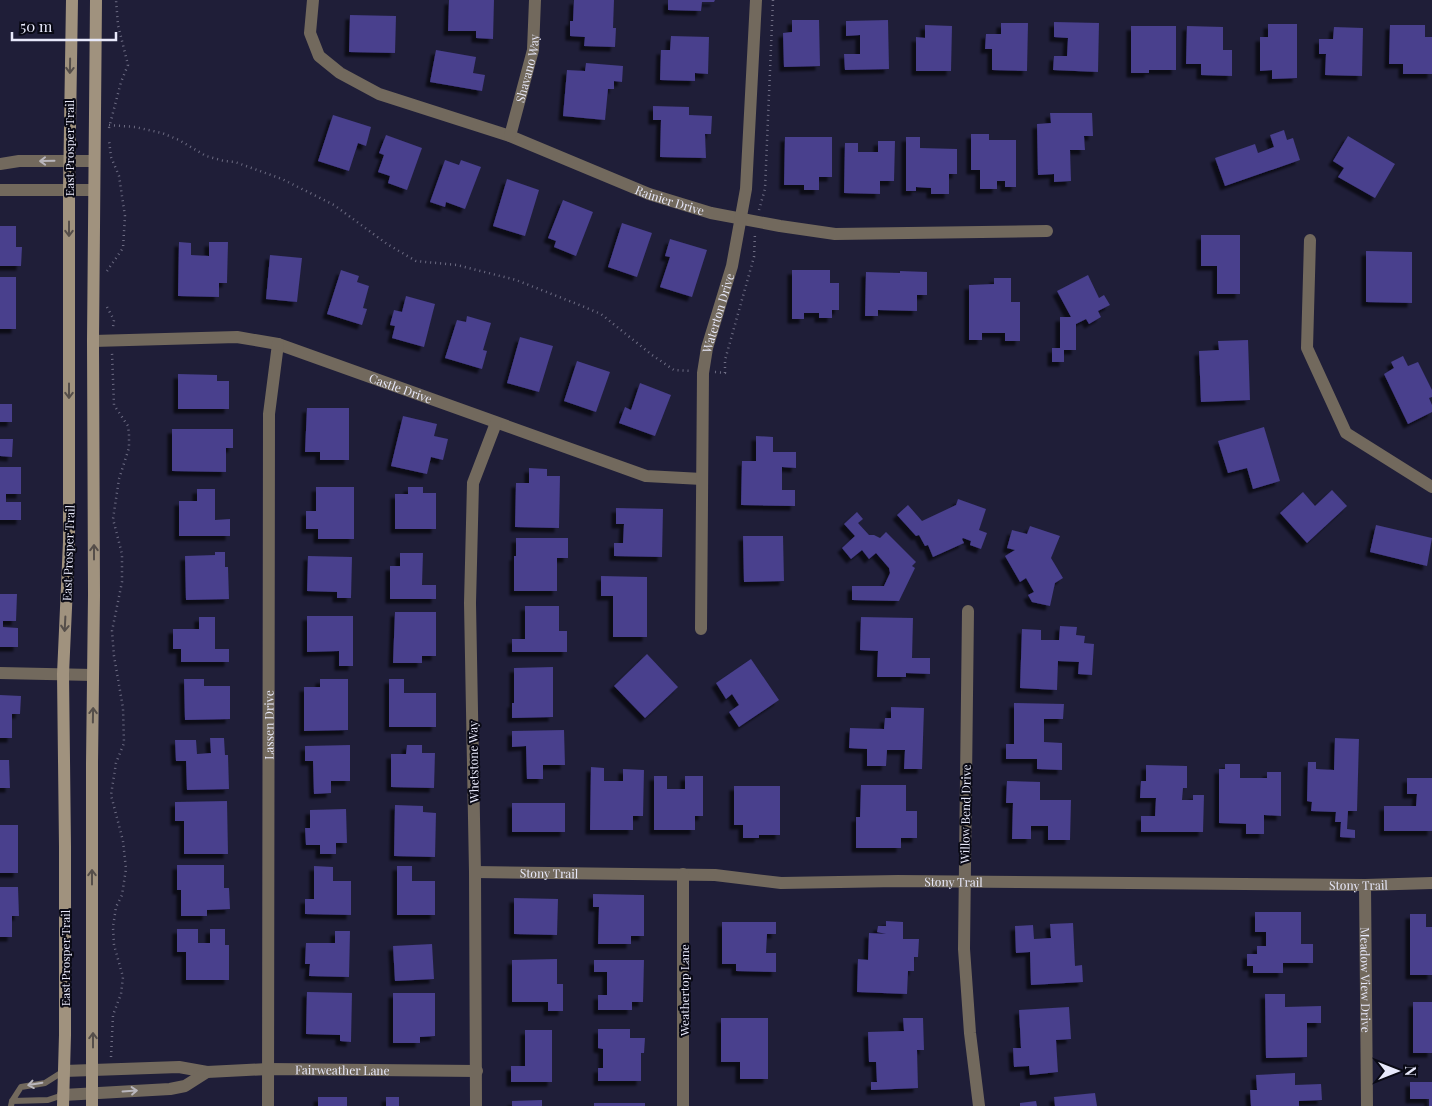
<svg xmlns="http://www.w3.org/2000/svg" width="1432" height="1106" viewBox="0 0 1432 1106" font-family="'Playfair Display',serif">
	<defs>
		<filter id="shadow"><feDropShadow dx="-4.5" dy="4.5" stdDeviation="1" flood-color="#0009"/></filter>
	</defs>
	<rect width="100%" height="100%" fill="#1f1e38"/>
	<path fill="#483f8d" filter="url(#shadow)" d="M449,0H494L493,39L476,38V31H448Z
		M574,0H614L613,28H616L615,47L584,46L585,37L570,36V21H573Z
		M668,0H715L714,2H702L701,11L668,10Z
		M350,15L396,16L395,53L349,52Z
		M792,20H819L820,66L784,67L783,33L792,32Z
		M888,20L889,69L845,70L844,54H860V35L846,36V21Z
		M1054,22L1099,23L1098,72L1053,70L1054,56H1067L1068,38L1054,37Z
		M1001,23H1028L1027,71L992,70V49H985L986,34H1001Z
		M1268,24H1297V78L1272,79V70L1260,71V37H1268Z
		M925,25L952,26L951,71H916V37L925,38Z
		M1390,25H1425V37H1432V74H1403V64H1389Z
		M1131,26H1176V70H1149V73H1131Z
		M1187,26L1223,27V50H1232V76L1201,75V64H1186Z
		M1334,27L1363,28L1362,76L1325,75L1326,54H1319V39H1333Z
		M671,36L709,37L708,74L695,73V81L660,80L661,50H670Z
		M436,50L476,57L473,73L485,75L482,91L430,82Z
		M586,63L623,66L622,82L614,81V89H608L605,120L563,116L567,70L585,71Z
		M653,106L689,107V115L712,116L711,134H705L706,158L660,157L661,120H653Z
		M1050,113H1092L1093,136H1084L1085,150H1070L1071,181L1054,182V174L1038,175L1037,124L1051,123Z
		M333,115L371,127L366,146L358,143L349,171L318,161Z
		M1284,130L1287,140L1293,138L1300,160L1225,186L1215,158L1255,144L1258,153L1274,147L1270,135Z
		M971,134H989V140H1016V187H1005V181H997V189H980V170H971Z
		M386,135L422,148L407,190L388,183L390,176L378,172L384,155L379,153Z
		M1348,136L1395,164L1375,198L1338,177L1344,168L1333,161Z
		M785,137H832V177H819V190H804V185H784Z
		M906,137H920V148L957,149V174H949V194H931V188L916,187V191H906Z
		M878,141H895L894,181H880V194L844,193L845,143H858V152H878Z
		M445,160L459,165L461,160L481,167L465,209L446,202L445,207L430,202Z
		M507,179L539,190L525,236L493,226Z
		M563,200L593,212L576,256L554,247L556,241L548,238Z
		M622,223L652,233L637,277L608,267Z
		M0,226H16V247H22L21,266H0Z
		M1201,235H1240V294H1217V266H1201Z
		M670,239L707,250L692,297L660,287L670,257L665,256Z
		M179,242L191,243V255L209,256V242H228L227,283H219V297L178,296Z
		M1366,251L1412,252V303L1366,302Z
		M270,255L302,258L297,302L266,299Z
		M341,270L359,276L357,282L369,286L363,308L367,309L362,325L327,314Z
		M792,270H830V283H839V310H832V318H819V313H804V319H792Z
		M900,271L927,272V295H917V311L878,310V316H865L866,272L900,273Z
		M1088,275L1099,298L1104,295L1110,305L1098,311L1101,317L1089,324L1086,319L1076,324V350H1064V362H1052V348H1060V317H1071L1057,291Z
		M0,277H16V329H0Z
		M994,278H1011V302H1020V341H1005V333H982V340H969V285L994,284Z
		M406,296L435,304L424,347L392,338L395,326L390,325L394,310L402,312Z
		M467,316L491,323L483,350L487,351L482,369L445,358L457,320L466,322Z
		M520,337L553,346L539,392L507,383Z
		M1248,340L1250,400L1201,402L1199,351L1219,350L1218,341Z
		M1403,356L1408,366L1418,362L1432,390V397L1429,398L1432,405V412L1408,424L1384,374L1394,368L1391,362Z
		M577,361L610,372L596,412L564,401Z
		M178,374L217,375V381H229V409H178Z
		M640,383L671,395L655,436L619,423L625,407L631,410Z
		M0,404H12V422H0Z
		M307,408H349V460H320V452H305Z
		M403,416L437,424L434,436L448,439L443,460L431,457L427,474L391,466Z
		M1264,427L1280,481L1253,489L1247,468L1228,473L1218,441Z
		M172,429H233V448H226V472L172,471Z
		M756,436L773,437V452H796V468L782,467V490H795V506L741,505L742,461H756Z
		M0,439H13L12,457L0,456Z
		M0,467H21V494H6V502H21V520H0Z
		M529,468L547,469V476H560L559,528L515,527L516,483H529Z
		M316,487H354V539H318V529H306V511H316Z
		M408,487H423V493H436V529H395V494H408Z
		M197,489H215V520L230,519V536H179V501H197Z
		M1332,490L1347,506L1307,543L1280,513L1303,492L1315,506Z
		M958,499L986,509L979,530L987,533L981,549L970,545L971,541L963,538L962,539L964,543L933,557L928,545L925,546L919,535L916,536L897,515L908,505L922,521L956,505Z
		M616,508L663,509L662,557L614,556V543H623L624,524H616Z
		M857,512L863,519L858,523L869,535H874L880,538L886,532L916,562L912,566L915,568L899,601L852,600V586H884L890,573L889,568L876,553L869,559L862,550L851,559L842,548L855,536L844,524Z
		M1376,525L1432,538L1427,566L1370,552Z
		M1030,526L1060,536L1051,558L1063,578L1055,583L1050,606L1032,602L1028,595L1034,592L1026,578L1020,582L1005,556L1015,550L1007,548L1012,530L1027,534Z
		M743,536H783L784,581L744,582Z
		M516,538H568V558H557V591H514V556H516Z
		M215,552H225V567H228L229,599L186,600L185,556L215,555Z
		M400,553H423L422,585H436V599H390V566H400Z
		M308,556L352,557L351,598H337V592L307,591Z
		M601,576L647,577V637H613V596H601Z
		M0,594H17L16,621H3V627L18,628V647H0Z
		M525,606H559V631H567V652H512V639H525Z
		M395,612H436V656H422V663H393Z
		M307,616H353V666H339V651L307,652Z
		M199,617H215V649H229V662H181V649H173V629H199Z
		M861,617L913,618L912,658H930V674L906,673V677H877L878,651L860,650Z
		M1060,626L1077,627L1076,635L1085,636L1084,643L1094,644L1092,675L1078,674L1079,662L1058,661L1057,690L1020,688L1022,629L1041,630V640H1059Z
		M647,654L678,687L645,718L614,686Z
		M751,659L779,700L739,727L729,712L739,705L732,694L726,699L716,683Z
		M553,667V717L512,718V703H514V668Z
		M184,679H204V686H230V719L185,720Z
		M320,679H348V730L304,731V687H320Z
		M389,679H404V693H436V727H389Z
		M0,695L21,696L20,714H12V738H0Z
		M1014,703L1064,704L1063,719H1044V742L1062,743V770L1037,769V759H1006V744H1014Z
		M891,707L924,708L922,769H904L905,750H887L886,766H867V749L849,748L850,728L884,729L885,718H891Z
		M564,730L565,765H543V779H527L526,746L512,747V731Z
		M210,738H224L225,755H228L229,789L187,790L186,761H176L175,740H196L197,754L211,753Z
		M1335,738L1359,739L1357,811H1348L1347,829L1355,830V838L1340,837L1341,822H1335L1336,812L1311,811L1312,802L1307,801L1308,762H1316V769L1334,770Z
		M350,745V781H331V793L314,794L313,761H305V746Z
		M407,745H422V753H435L434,788L391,787V754H406Z
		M0,760H9L10,788H0Z
		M1225,764H1240V778H1267V772H1281V816L1264,815V834H1246V824L1219,823V769H1225Z
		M1146,765L1187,766V788H1183L1182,800H1193V795H1204L1203,832H1141V816H1155L1156,798H1140L1141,781H1146Z
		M591,767L604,768V781H623V769L644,770L643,816H633V830H590Z
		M654,776H667V789H685V776H703V816H695V830H654Z
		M1407,778H1432V831H1384V806H1416L1417,794H1407Z
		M1007,781L1040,782V800H1071L1070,840H1048V826H1031V839H1012L1013,803H1006Z
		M861,785H906V811H917V838H901V848H856V817H860Z
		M734,786H780V835H759V838H743V825H734Z
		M227,801L228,854H184V821H175V802Z
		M512,803H565V832H512Z
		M395,805L423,806V812L436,813L435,857L394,856Z
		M346,809L347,843H336V854H320V845H306L305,828H310V810Z
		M0,825H18V873H0Z
		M177,865H224V888H229L230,909L207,910V916H181V890H177Z
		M314,866L333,867V881H351V915L305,914V899H314Z
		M397,866H412V881H435V915H397Z
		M0,887H18L19,916H12V937H0Z
		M593,894L644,895V936H631V944H598L599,907H593Z
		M514,898L558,899L557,935L514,934Z
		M1255,912H1301V944H1313V963H1283V973H1253V966H1247V954H1257V946H1266V932H1255Z
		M1410,914H1426V927H1432V975H1410Z
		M886,921L903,922V939H919L918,957H914V971H908L907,994L857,992L858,959L868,960L869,933L886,934L877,932L878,926H886Z
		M722,922H776V934H767L766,953H776V972L736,971V964H722Z
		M1073,923L1075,966L1082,965L1083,982L1031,985L1030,952L1016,953L1015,926L1033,925L1034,939L1051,938L1050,924Z
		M177,929H198V943H210V929H225V945H229V980H186V952H177Z
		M335,931H350L349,977L309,976L310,964H305L306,943H335Z
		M432,944L434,979L395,981L393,946Z
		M557,959V984H563V1011H548V1002H512V960Z
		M594,960H644L643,1002H632V1010H598V995H607V972H594Z
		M307,992L352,993L351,1042L340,1041V1035L306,1034Z
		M393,993H435V1036L420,1037V1043H393Z
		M1265,994H1285V1007L1321,1006V1023H1307V1057L1266,1058Z
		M1413,1002H1432V1053H1413Z
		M1069,1007L1071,1039L1056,1040L1058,1072L1030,1075L1029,1066L1014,1067L1013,1048H1021L1019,1010Z
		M721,1018H768V1079H740V1062H721Z
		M903,1018H923L924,1050H917L918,1088L871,1090V1082H877L876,1062H869L868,1032L904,1031Z
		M598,1029H630V1038H645L644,1053H641V1081H598V1068H603V1049L598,1048Z
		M525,1030H552V1082H511V1066H525Z
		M1295,1073V1085L1321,1084L1322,1100L1299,1101V1106H1251L1250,1090H1257L1256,1075Z
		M1410,1082H1432V1106H1429V1099H1410Z
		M1095,1093L1097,1106H1055L1054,1097Z
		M318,1097H347V1106H318Z
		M386,1097H399V1106H386Z
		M542,1100V1106H512V1101Z
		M1036,1101L1037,1106H1020V1103Z
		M594,1103H645V1106H594Z"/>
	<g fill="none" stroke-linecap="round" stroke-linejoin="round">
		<path stroke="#6d6c83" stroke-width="2.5" stroke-dasharray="1 4" stroke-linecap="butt" d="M109,125L135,127L162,133L179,140L206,156L224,161L235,162L282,179L334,205L387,244L416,261L457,265L516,280L582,306L601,314L652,355L674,370L692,371
			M109,128L121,82L128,65L118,25L116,0
			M759,210L765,189L773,0
			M107,271L123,248L125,216L119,176L111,157L109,140
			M107,307L114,320L113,327
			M715,372L725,373V360L754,257L755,233
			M111,1057L113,1015L121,994L123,977L114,945L113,927L116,907L122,895L126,869L123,841L111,795L116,763L124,743L123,708L114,656L112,631L122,582V554L113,519L119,479L129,448V434L128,426L114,405L112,353"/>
		<path stroke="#72695d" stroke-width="6" d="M12,1101L48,1100L63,1095
			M11,1106L12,1101L21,1087L45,1083L64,1071"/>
		<g stroke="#72695d" stroke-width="12">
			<path id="s1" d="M313,0L310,33L319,56L340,73L379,94L510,136L649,194L711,213L780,226L835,234L1047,231"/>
			<path id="s2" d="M510,136L533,50L535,0"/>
			<path d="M0,164L19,161H94"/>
			<path d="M0,190H94"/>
			<path d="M1310,240L1307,348L1346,433L1432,487"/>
			<path id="s3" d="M93,341L237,337L278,344L646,476L702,479"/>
			<path d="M968,611L964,949L970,1033L979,1106"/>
			<path id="s4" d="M701,629L703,373L707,348L732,266L746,189L756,0"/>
			<path d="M0,673L93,675"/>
			<path id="s5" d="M475,872L715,875L781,883L898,881L1365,885L1432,883"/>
			<path d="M683,874V1106"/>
			<path id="s6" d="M1365,885L1367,1106"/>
			<path id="s7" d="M64,1071L179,1067L207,1072L268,1069L477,1071"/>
			<path d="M63,1095L170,1089L185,1086L207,1072"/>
			<path id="s8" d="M268,1106L269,414L278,344"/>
			<path d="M476,1106L475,872L470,603L473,483L496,423"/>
		</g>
		<path stroke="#a0927e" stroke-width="12" d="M63,1106L65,1035V846L63,674L69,542V190L72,0
			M92,1106V763L94,595L93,341L96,0"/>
	</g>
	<defs><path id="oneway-shaft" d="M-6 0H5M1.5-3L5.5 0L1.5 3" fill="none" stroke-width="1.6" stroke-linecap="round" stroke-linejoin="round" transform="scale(1.25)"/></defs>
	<g stroke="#554e4a">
		<use href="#oneway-shaft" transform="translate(70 66) rotate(91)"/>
		<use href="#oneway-shaft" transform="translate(69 229) rotate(90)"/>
		<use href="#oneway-shaft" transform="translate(69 391) rotate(90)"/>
		<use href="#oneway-shaft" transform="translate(94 552) rotate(-90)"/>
		<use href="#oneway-shaft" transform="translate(65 624) rotate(93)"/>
		<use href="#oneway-shaft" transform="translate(93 715) rotate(-89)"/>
		<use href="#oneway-shaft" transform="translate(92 877) rotate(-90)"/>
		<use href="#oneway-shaft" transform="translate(93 1040) rotate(-90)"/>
	</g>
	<g stroke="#b9b6bc">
		<use href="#oneway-shaft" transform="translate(47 161) rotate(179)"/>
		<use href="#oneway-shaft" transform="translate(35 1084) rotate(170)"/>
		<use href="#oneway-shaft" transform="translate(130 1091) rotate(-4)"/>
	</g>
	<g text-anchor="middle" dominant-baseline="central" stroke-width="4" stroke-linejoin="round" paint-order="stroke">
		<g font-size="12" fill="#e8e9fb" stroke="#0a0a15">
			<text stroke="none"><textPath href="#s2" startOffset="70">Shavano Way</textPath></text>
			<text transform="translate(69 148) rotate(-90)">East Prosper Trail</text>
			<text stroke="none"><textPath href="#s1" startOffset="439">Rainier Drive</textPath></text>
			<text stroke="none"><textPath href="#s4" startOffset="318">Waterton Drive</textPath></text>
			<text stroke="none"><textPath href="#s3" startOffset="316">Castle Drive</textPath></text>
			<text transform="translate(68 553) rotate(-88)">East Prosper Trail</text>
			<text stroke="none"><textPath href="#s8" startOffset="381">Lassen Drive</textPath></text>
			<text transform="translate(473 762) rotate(-91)">Whetstone Way</text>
			<text transform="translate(965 814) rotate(-89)">Willow Bend Drive</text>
			<text stroke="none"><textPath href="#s5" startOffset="74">Stony Trail</textPath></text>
			<text stroke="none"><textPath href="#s5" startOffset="479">Stony Trail</textPath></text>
			<text stroke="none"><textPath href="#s5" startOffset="884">Stony Trail</textPath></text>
			<text transform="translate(65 958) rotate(-90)">East Prosper Trail</text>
			<text stroke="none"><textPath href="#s6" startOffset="95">Meadow View Drive</textPath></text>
			<text transform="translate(684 990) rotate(-90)">Weathertop Lane</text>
			<text stroke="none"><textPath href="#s7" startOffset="279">Fairweather Lane</textPath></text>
		</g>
	</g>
	<g transform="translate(1397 1071) rotate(90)" stroke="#0a0a15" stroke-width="4" paint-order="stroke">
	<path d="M0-4L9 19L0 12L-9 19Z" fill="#e8e9fb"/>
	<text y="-8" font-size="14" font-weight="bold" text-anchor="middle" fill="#e8e9fb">N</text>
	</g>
	<path d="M12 32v8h104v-8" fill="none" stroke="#e8e9fb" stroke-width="2.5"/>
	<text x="20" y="32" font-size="15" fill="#e8e9fb" stroke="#0a0a15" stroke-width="4" paint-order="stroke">50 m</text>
</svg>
